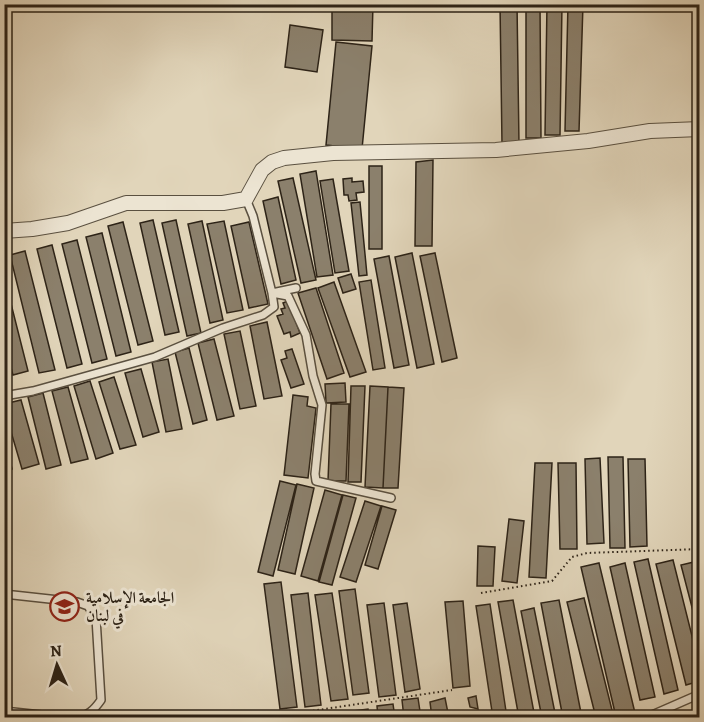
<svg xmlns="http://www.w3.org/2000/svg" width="704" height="722" viewBox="0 0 704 722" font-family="Alegreya,Amiri,serif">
	<rect width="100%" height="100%" fill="#e1d5ba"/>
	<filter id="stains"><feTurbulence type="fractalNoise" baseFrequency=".00333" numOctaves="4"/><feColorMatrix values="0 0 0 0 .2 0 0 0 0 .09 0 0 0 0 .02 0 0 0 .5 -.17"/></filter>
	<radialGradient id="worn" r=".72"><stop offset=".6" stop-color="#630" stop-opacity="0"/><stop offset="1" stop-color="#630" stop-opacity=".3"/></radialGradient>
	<path fill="#8b806c" stroke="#2d2317" stroke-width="1.5" d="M332,4H373L372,41L332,40Z
		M500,4H517L519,144H502Z
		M526,4H540L541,138H526Z
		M547,4H562L560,135H545Z
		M568,4H583L579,131H565Z
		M290,25L323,30L317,72L285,67Z
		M336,42L372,46L362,149L326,145Z
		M433,160L432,246H415L416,162Z
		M369,166H382V249H369Z
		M316,171L333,275L317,277L300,174Z
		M293,178L316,280L301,283L278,181Z
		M352,178V182L363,181L364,192L356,193L357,200L349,201L348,195H344L343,179Z
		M333,179L349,271L335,273L320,181Z
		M278,197L296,280L281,284L263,201Z
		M360,202L367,275L359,276L351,203Z
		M153,220L179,332L165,335L140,223Z
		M176,220L201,333L187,336L162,223Z
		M202,221L223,320L210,323L188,224Z
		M224,221L243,310L227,313L207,224Z
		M123,222L153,341L138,345L108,226Z
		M249,222L268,304L249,308L231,226Z
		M102,233L131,352L116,356L86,237Z
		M77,240L107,359L92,363L62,244Z
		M52,245L82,364L67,368L37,249Z
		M25,251L55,370L39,373L10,255Z
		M412,253L434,364L417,368L395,257Z
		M435,253L457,358L442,362L420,256Z
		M389,256L409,365L394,368L374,259Z
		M351,274L356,289L343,293L338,278Z
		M4,276L28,371L13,375L4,342Z
		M371,280L385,368L373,370L359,282Z
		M334,282L366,372L350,377L318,288Z
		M316,288L344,373L327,379L298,293Z
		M288,301L300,333L291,337L290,332L284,334L277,316L283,314L281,309L285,308L283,303Z
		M267,322L282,396L264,399L250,326Z
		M240,331L256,406L240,409L224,334Z
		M214,339L234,416L217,420L198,343Z
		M189,348L207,420L193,424L175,352Z
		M292,349L304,384L291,388L281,360L287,358L285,351Z
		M168,359L182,429L166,432L152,362Z
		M141,369L159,432L143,437L125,373Z
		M114,377L136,445L120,449L99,382Z
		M90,381L113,453L96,459L74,386Z
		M345,383L346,402L326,403L325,384Z
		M351,386H365L361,482H348Z
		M370,386L388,387L383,488L365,487Z
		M68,387L88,459L71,463L52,391Z
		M388,387L404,388L398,488H383Z
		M43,393L61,465L46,469L28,397Z
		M293,395L308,397L307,406L316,408L308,478L284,475Z
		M21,400L39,464L22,469L4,408V404Z
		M331,404H349L346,481H328Z
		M4,435L12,469L4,471Z
		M608,457H623L625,548H610Z
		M600,458L604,543L587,544L585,459Z
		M628,459H645L647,546L630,547Z
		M535,463H552L546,578L529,577Z
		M558,463H576L577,549H560Z
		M280,481L296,485L273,576L258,572Z
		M297,484L314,488L295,574L278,570Z
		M325,490L342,495L318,581L301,576Z
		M343,495L356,498L332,585L319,582Z
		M365,501L381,506L356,582L340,577Z
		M382,506L396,510L378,569L365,565Z
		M509,519L524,521L517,583L502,581Z
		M478,546L495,547L493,586H477Z
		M648,559L678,690L664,694L634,562Z
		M673,560L700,668V681L686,685L656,564Z
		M694,562L700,584V638L681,565Z
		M599,563L635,713L616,717L581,567Z
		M625,563L655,697L640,700L610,567Z
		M281,582L297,707L280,709L264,584Z
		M355,589L369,693L353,695L339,591Z
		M308,593L321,705L305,707L291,595Z
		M332,593L348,699L331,701L315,595Z
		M584,598L614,718H596L567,602Z
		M513,600L535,718H519L498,602Z
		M559,600L582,718H563L541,603Z
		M463,601L470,686L453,688L445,602Z
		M384,603L396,695L379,697L367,605Z
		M407,603L420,689L405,692L393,605Z
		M490,604L507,718H493L476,606Z
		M534,608L556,718H542L521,611Z
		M476,696L478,709L470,707L468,698Z
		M418,698L421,718H404L402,700Z
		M445,698L449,718H432L430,702Z
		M393,704L395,718H378L377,706Z
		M368,709L369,718H355L354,711Z
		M343,711L344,718H329V713Z"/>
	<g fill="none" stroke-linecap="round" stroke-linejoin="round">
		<defs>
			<path id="lane" d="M246,199L253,216L272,293L296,288
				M4,396L33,391L155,357L223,328L263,315L274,307L272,293L288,296L306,335L313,376L322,405L315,474L316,481L391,498
				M4,594L77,602L88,606L96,618L101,700C94,710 88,716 75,718
				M4,711L69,718
				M645,718L700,694"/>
			<path id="street" d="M4,231L32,229L68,223L126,203H223L246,199L262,170L272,162L284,158L333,153L496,150L588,141L650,131L700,129"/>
		</defs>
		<use href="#lane" stroke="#5a5040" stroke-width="10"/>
		<use href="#street" stroke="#5a5040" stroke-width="16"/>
		<path stroke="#2d2317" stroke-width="2" stroke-dasharray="1.5 3" stroke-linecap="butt" d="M481,593L552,581L572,557L587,553L700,549
			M264,718L452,690"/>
		<use href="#lane" stroke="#ece4d2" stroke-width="7"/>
		<use href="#street" stroke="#ece4d2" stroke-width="14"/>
	</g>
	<defs>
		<symbol id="university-ring" viewBox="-11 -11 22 22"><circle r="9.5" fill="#ece4d2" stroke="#8f2418" stroke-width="1.5"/><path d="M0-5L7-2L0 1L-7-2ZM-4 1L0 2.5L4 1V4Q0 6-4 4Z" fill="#8f2418"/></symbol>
	</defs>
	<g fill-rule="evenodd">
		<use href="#university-ring" x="48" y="590" width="33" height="33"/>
	</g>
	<g text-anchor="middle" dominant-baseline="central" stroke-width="6" stroke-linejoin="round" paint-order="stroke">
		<g font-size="16" font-weight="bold" fill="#2d2317" stroke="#ece4d2" text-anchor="start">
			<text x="86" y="598">الجامعة الإسلامية<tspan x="86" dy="18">في لبنان</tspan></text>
		</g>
	</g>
	<rect width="704" height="722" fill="none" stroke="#e1d5ba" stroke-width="24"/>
	<rect x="6" y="6" width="692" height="710" fill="none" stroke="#2d2317" stroke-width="3"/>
	<rect x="12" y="12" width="680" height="698" fill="none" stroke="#2d2317" stroke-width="1.5"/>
	<g transform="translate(57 665) rotate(356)" stroke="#ece4d2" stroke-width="4.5" paint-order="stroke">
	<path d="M0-4.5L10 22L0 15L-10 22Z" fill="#2d2317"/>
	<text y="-9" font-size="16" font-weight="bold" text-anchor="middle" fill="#2d2317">N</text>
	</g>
	<rect width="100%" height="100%" filter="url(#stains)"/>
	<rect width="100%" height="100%" fill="url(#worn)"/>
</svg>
